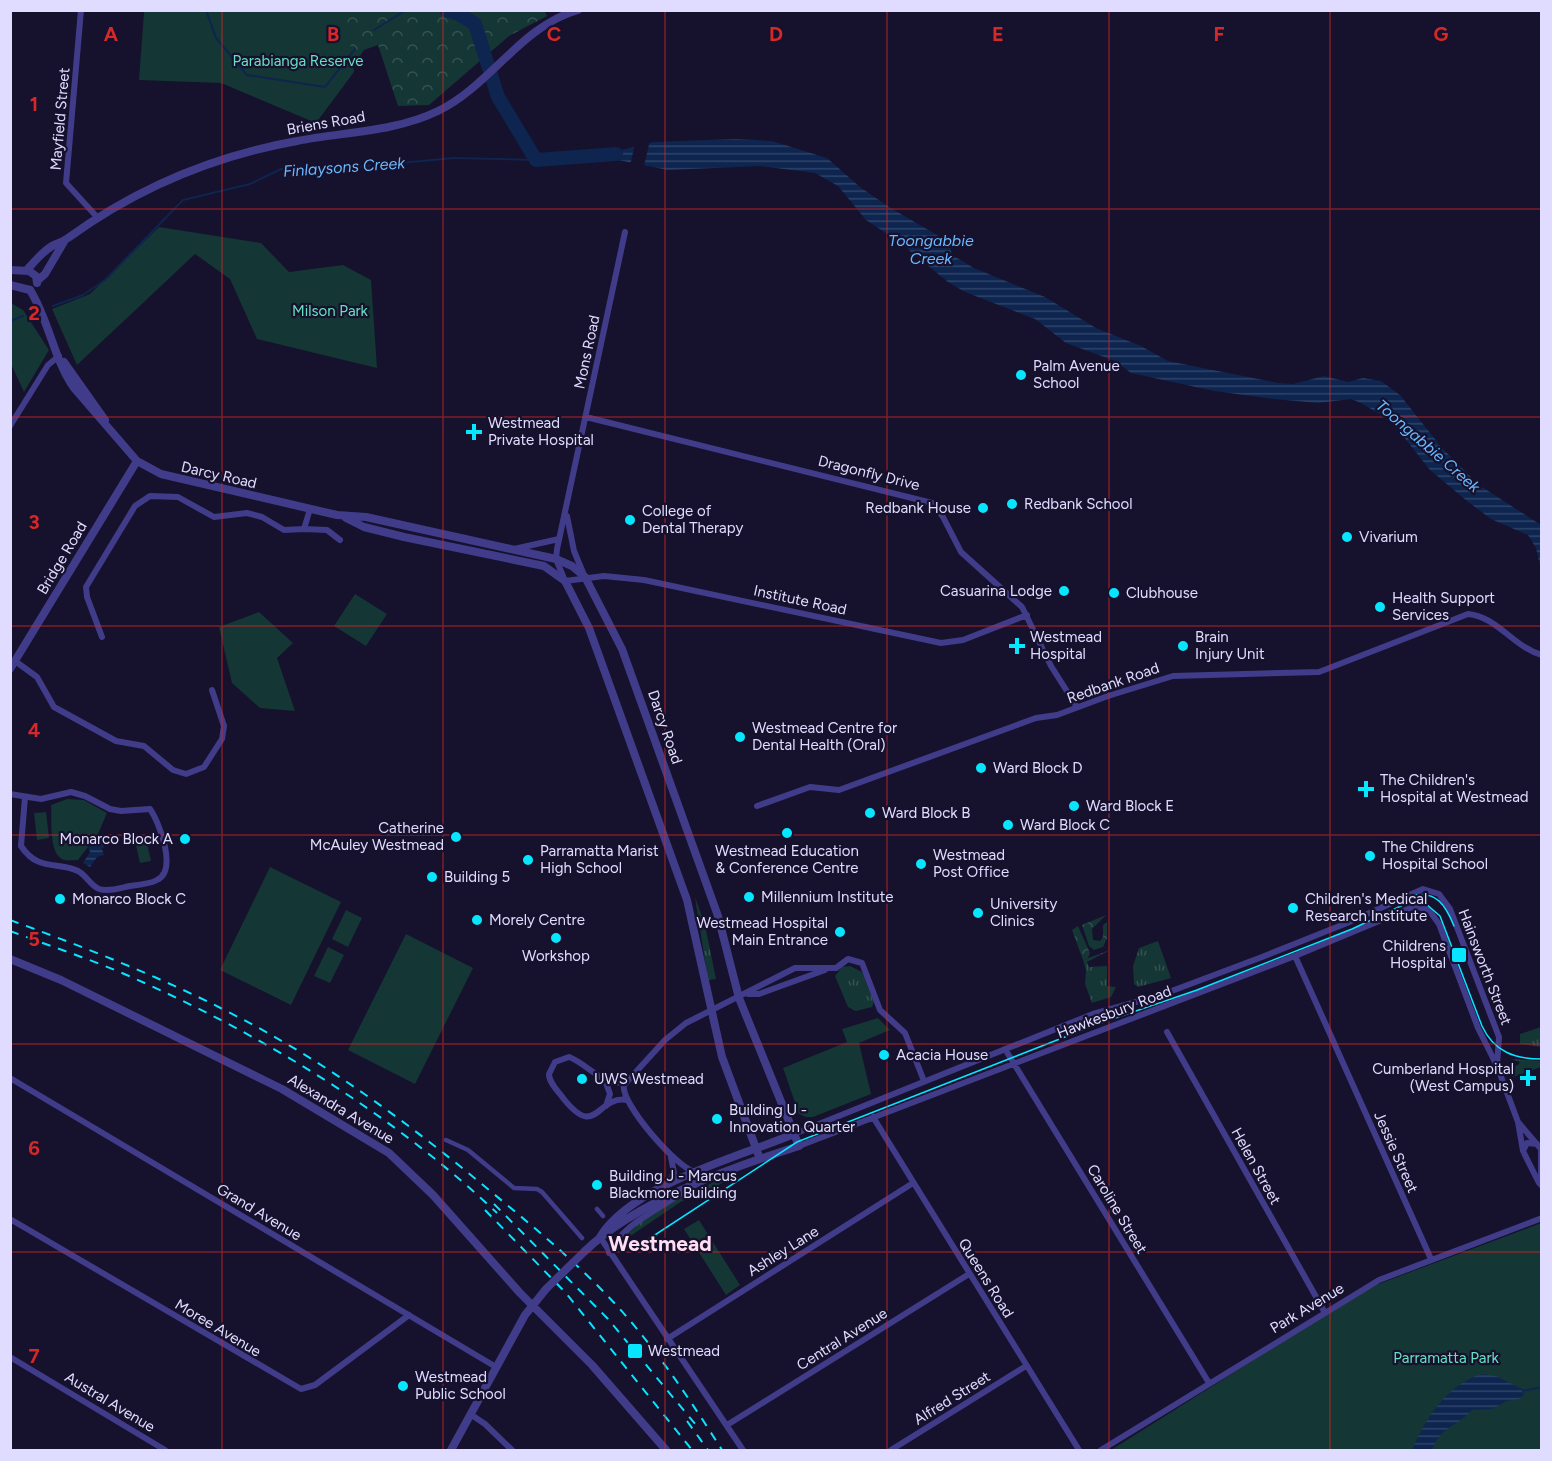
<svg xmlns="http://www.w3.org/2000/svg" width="1552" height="1461" viewBox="0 0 1552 1461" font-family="Figtree,sans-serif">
	<defs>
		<pattern id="grass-tufts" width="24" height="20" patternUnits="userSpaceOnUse" patternTransform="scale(1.5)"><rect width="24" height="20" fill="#143635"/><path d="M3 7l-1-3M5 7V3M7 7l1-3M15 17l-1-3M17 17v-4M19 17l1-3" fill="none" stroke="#365253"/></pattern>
		<pattern id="forest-crowns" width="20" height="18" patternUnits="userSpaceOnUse" patternTransform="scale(1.5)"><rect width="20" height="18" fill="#143635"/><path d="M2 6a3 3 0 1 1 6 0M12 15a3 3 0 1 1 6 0" fill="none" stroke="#365253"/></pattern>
		<pattern id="water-rules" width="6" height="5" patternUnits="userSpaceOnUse" patternTransform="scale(1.5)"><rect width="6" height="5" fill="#0d254f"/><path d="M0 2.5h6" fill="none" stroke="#304469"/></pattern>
	</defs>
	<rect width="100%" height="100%" fill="#16112c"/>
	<path fill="url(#grass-tufts)" d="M695,897L705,925L716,979L708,980Z
		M1158,941L1171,978L1138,987L1134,984L1133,966L1139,948Z
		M1110,950L1087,962L1089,967L1107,966V986L1116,987L1111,997L1092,1003L1085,984L1086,970L1083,960Z
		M850,966L862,972L874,1002L872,1007L856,1011L848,1007L835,976L842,967Z
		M1541,1027V1047L1520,1044V1034Z
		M1511,1059L1541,1061V1067L1513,1077L1509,1068L1518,1065L1520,1062Z
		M718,1180L725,1181L704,1194L682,1201L626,1239L622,1234L668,1204Z"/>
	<path fill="url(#forest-crowns)" d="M544,10L547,16L509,36L429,105L398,106L378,45L364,50L331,99L193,11Z
		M1106,915L1092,929L1093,940L1100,941L1103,937V925L1107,922V938L1103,947L1094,950L1089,946L1082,925Z
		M1078,926L1090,953L1088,958L1083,960L1072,930Z"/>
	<path fill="#143635" d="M133,11H346L354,72L316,123L221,83L139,80L144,12Z
		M159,227L261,243L289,272L343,265L371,280L377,368L257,339L230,279L195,254L77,365L52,309L90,294Z
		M11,303L23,310L49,350L24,392L11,364Z
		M355,594L387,614L366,646L334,626Z
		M259,612L293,643L277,658L295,711L260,708L232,683L219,627Z
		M67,799L84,800L107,813L98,834L78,860C74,860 68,861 64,860C48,855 52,818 51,805Z
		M46,812L49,838L37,840L34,813Z
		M145,835L151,861L140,863L134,837Z
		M270,867L341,902L291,1005L220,970Z
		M346,910L362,918L348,947L332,939Z
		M406,934L473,968L415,1084L348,1050Z
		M328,947L344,955L330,983L314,976Z
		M878,1018L890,1030L859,1043L871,1094L813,1117H806L799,1114L783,1068L847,1042L842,1029Z
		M699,1220L740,1285L726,1295L684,1229Z
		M1541,1223V1450H1111L1368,1288Z"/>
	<path fill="url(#water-rules)" d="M736,139L772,141L827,158L860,187L889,207L949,242L952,255L974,268L1045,297L1096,328L1141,346L1168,361L1278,383L1293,384L1324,376L1348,382L1363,378L1381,381L1400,395L1442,448L1479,485L1541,525V570L1536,548L1528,535L1491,519L1467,501L1430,470L1391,421L1361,403L1351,399L1318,403L1274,399L1214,391L1131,373L1115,361L1066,343L1035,319L965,292L948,282L899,242L866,220L838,186L815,173L760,166L668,170L598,156L653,142Z
		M99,839L106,845L102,849L104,855L97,857L90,867L83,863L90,852L88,847L95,845Z
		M1482,1374L1496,1376L1526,1391L1520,1399L1507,1401L1492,1409L1472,1410C1458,1426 1440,1427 1432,1450H1412C1426,1418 1446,1385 1482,1374Z"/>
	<path fill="#16112c" d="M650,140L643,170L630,166L635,144Z"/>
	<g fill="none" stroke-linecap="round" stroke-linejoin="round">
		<path stroke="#0d254f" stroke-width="2" d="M206,10L216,38L247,75L325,87L355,49
			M374,30L406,10
			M53,306L83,295L105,280L183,200L250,184L281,169L324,170L454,158L536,160
			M10,321L23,316
			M1523,1391L1542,1387"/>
		<path stroke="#0d254f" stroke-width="14" d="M446,10L459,14L475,24L498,97L536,160L616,154"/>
		<path stroke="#403c8a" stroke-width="4.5" d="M446,1140L468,1150L514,1188L537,1189L542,1192L582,1238
			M597,1209L603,1216"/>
		<path stroke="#403c8a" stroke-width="6" d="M81,10L66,183L97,217
			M625,232L557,549L556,559L565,581L604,576L644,580L941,643L963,640L1027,615
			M586,417L932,503L943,517L961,552L1022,607L1051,666L1077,707
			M10,426L48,365L59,356
			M567,516L574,551L584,575
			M304,529L327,530L340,540
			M514,549L559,539
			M102,637L87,597L86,587L135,506L150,496L178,497L214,517L247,513L262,517L284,530L304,529L310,509
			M15,661L37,677L54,707L116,741L144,746L173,770L186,774L204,767L222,739L224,726L212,690
			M10,794L41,799L71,792L85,796L110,809L121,811L150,809C159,822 178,870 157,880C150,884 139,885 130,886C120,888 108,892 99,889C90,885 86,875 78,871C58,861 38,872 21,846L25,797
			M757,806L810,787L839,790L1036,718L1057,715L1108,696L1173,676L1319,672L1468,614C1498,617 1513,647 1542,655
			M1295,956L1431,1259
			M748,994H759L825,970
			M1167,1032L1324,1311
			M1005,1049L1209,1383
			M10,1078L496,1367
			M605,1080L610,1094L606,1106
			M626,1081C605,1089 588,1064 569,1057L555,1062L549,1074C549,1083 558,1091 563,1098C597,1141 596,1095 627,1100
			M873,1117L1079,1450
			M1518,1122L1541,1149V1185
			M794,1134L1093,1014L1161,995L1262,957L1347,923L1423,889L1439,894L1450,909L1499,1037L1497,1065
			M1537,1144L1527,1143L1523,1151L1539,1183
			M799,1146L1295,956L1415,906L1429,910L1439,924L1478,1028L1497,1066L1518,1122L1523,1151
			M695,1172C677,1168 620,1103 624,1085L665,1040L686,1023L795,968H836L848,959L862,963L880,1010L905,1033L924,1081
			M668,1183L674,1173L671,1157
			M10,1219L301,1389L315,1385L409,1315
			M600,1237L743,1450
			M609,1253C624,1223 655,1212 680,1194
			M667,1339L913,1183
			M10,1357L165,1450
			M470,1414L485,1424L512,1450
			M727,1425L969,1274
			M891,1450L1026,1366
			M1101,1450L1379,1280L1542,1218"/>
		<path stroke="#403c8a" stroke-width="8" d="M10,270L29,271L36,276L37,283
			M26,271C34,262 42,252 52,246C57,243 63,242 68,238C137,188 213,156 297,141C343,132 395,132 438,111C490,86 521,26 578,10
			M37,281L45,274L65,240
			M10,285L30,290
			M30,290C49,320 54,360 74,388L137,461L161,474L337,515L366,517L556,559L572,566L585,577L622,649L718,916L739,998L799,1146C730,1168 637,1201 585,1251
			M64,362L105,420
			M346,518L364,527L404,537L544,566L565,581L589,628L687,900L722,1057L760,1159
			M10,669L137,461
			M10,959L61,980L282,1089L389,1153L433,1195L520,1293L592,1365L666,1450
			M600,1237C632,1185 738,1157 794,1134
			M451,1450L525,1315L546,1289"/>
		<path stroke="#08e5ff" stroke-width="1.5" d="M1411,896C1436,889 1446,906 1454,926
			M638,1246L797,1142L1098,1024L1197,990L1352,929L1405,904L1425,903L1440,916L1482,1026C1494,1052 1515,1059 1542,1059"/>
		<path stroke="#08e5ff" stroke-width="2" stroke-dasharray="9 8" stroke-linecap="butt" d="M10,920C89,949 166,979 240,1018C327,1063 408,1123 483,1185C530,1224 577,1262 618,1307C657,1350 691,1401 722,1450
			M10,931C50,946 90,959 129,976C263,1035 391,1113 497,1213
			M494,1204L608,1319L696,1425
			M485,1210L565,1292L692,1450
			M687,1421L708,1450"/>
		<path stroke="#403c8a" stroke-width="8" d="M546,1289L585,1251"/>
	</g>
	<path fill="none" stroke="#d62828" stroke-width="1.5" stroke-opacity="0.55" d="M222,10V1450M443,10V1450M665,10V1450M887,10V1450M1109,10V1450M1330,10V1450M10,209H1542M10,417H1542M10,626H1542M10,835H1542M10,1044H1542M10,1252H1542"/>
	<g fill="#08e5ff" stroke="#16112c" stroke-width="2">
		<circle cx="1021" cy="375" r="6"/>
		<path d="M471 423h6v6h6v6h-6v6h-6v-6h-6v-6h6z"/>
		<circle cx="1012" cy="504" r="6"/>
		<circle cx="983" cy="508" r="6"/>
		<circle cx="630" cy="520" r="6"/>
		<circle cx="1347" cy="537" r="6"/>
		<circle cx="1064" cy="591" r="6"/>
		<circle cx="1114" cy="593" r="6"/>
		<circle cx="1380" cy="607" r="6"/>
		<path d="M1014 637h6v6h6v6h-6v6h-6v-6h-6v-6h6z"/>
		<circle cx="1183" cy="646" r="6"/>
		<circle cx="740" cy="737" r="6"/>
		<circle cx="981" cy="768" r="6"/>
		<path d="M1363 780h6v6h6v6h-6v6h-6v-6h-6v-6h6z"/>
		<circle cx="1074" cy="806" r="6"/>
		<circle cx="870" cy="813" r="6"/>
		<circle cx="1008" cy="825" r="6"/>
		<circle cx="787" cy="833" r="6"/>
		<circle cx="456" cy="837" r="6"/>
		<circle cx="185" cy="839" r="6"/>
		<circle cx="1370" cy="856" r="6"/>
		<circle cx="528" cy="860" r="6"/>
		<circle cx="921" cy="864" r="6"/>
		<circle cx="432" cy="877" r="6"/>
		<circle cx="749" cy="897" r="6"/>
		<circle cx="60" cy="899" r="6"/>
		<circle cx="1293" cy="908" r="6"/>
		<circle cx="978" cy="913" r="6"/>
		<circle cx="477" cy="920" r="6"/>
		<circle cx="840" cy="932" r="6"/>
		<circle cx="556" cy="938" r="6"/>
		<rect x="1451" y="947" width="16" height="16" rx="3"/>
		<circle cx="884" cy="1055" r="6"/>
		<path d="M1525 1069h6v6h6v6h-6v6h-6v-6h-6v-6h6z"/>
		<circle cx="582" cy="1079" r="6"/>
		<circle cx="717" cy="1119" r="6"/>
		<circle cx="597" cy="1185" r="6"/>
		<rect x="627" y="1343" width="16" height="16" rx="3"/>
		<circle cx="403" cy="1386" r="6"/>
	</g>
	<g text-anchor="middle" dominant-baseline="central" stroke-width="4.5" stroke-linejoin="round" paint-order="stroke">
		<g font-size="15" fill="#66e1c3" stroke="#16112c">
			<text x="298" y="61">Parabianga Reserve</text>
			<text x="330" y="311">Milson Park</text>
			<text x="1446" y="1358">Parramatta Park</text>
		</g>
		<g font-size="15" fill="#e0dcff" stroke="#16112c">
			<text transform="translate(60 119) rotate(-85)">Mayfield Street</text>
			<text transform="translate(326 123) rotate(-10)">Briens Road</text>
			<text transform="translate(587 352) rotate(-78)">Mons Road</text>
			<text transform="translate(869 473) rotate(14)">Dragonfly Drive</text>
			<text transform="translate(219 475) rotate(13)">Darcy Road</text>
			<text transform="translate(62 558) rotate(-59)">Bridge Road</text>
			<text transform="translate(800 600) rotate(12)">Institute Road</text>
			<text transform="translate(1113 683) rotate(-19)">Redbank Road</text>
			<text transform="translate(665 727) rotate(71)">Darcy Road</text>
			<text transform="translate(1485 967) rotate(69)">Hainsworth Street</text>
			<text transform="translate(1114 1012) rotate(-21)">Hawkesbury Road</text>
			<text transform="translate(341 1109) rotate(31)">Alexandra Avenue</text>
			<text transform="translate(1396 1152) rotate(66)">Jessie Street</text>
			<text transform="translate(1256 1166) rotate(61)">Helen Street</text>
			<text transform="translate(1117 1209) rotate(59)">Caroline Street</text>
			<text transform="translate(259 1212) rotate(31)">Grand Avenue</text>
			<text transform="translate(783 1251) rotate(-32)">Ashley Lane</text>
			<text transform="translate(986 1278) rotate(58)">Queens Road</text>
			<text transform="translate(1307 1308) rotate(-31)">Park Avenue</text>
			<text transform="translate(218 1328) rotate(31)">Moree Avenue</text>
			<text transform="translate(842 1339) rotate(-32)">Central Avenue</text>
			<text transform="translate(952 1398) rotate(-32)">Alfred Street</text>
			<text transform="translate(110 1402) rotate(31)">Austral Avenue</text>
		</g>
		<g font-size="15" fill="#e0dcff" stroke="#16112c" text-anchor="start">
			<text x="1033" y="366">Palm Avenue<tspan x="1033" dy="17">School</tspan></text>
			<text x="488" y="423">Westmead<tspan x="488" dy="17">Private Hospital</tspan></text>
			<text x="1024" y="504">Redbank School</text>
			<text x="971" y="508" text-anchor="end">Redbank House</text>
			<text x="642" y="511">College of<tspan x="642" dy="17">Dental Therapy</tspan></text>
			<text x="1359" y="537">Vivarium</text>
			<text x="1052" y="591" text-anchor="end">Casuarina Lodge</text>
			<text x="1126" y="593">Clubhouse</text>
			<text x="1392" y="598">Health Support<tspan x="1392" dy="17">Services</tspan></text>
			<text x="1030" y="637">Westmead<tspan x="1030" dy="17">Hospital</tspan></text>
			<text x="1195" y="637">Brain<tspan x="1195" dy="17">Injury Unit</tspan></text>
			<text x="752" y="728">Westmead Centre for<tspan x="752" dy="17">Dental Health (Oral)</tspan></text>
			<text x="993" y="768">Ward Block D</text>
			<text x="1380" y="780">The Children's<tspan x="1380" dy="17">Hospital at Westmead</tspan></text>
			<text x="1086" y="806">Ward Block E</text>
			<text x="882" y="813">Ward Block B</text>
			<text x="1020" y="825">Ward Block C</text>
			<text x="444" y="828" text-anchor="end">Catherine<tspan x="444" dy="17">McAuley Westmead</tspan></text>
			<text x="173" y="839" text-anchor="end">Monarco Block A</text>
			<text x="1382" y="847">The Childrens<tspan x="1382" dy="17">Hospital School</tspan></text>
			<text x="540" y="851">Parramatta Marist<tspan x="540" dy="17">High School</tspan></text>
			<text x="787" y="851" text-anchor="middle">Westmead Education<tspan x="787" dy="17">&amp; Conference Centre</tspan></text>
			<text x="933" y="855">Westmead<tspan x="933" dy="17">Post Office</tspan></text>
			<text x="444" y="877">Building 5</text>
			<text x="761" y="897">Millennium Institute</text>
			<text x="72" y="899">Monarco Block C</text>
			<text x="1305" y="899">Children's Medical<tspan x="1305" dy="17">Research Institute</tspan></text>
			<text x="990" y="904">University<tspan x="990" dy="17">Clinics</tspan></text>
			<text x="489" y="920">Morely Centre</text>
			<text x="828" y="923" text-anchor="end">Westmead Hospital<tspan x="828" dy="17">Main Entrance</tspan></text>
			<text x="1446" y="946" text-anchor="end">Childrens<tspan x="1446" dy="17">Hospital</tspan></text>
			<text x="556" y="956" text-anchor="middle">Workshop</text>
			<text x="896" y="1055">Acacia House</text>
			<text x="1514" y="1069" text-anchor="end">Cumberland Hospital<tspan x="1514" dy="17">(West Campus)</tspan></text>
			<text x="594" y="1079">UWS Westmead</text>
			<text x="729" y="1110">Building U -<tspan x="729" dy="17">Innovation Quarter</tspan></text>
			<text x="609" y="1176">Building J - Marcus<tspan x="609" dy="17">Blackmore Building</tspan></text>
			<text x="648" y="1351">Westmead</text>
			<text x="415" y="1377">Westmead<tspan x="415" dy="17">Public School</tspan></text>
		</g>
		<g font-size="16" font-style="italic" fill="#6ab9ff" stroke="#16112c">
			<text transform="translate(344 167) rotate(-4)">Finlaysons Creek</text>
			<text x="931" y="240">Toongabbie<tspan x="931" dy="18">Creek</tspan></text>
			<text transform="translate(1428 446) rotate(41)">Toongabbie Creek</text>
		</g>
		<g font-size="21" font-weight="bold" fill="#ffdef3" stroke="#16112c">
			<text x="660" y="1243">Westmead</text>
		</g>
	</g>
	<g font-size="20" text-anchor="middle" font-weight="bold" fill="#d62828" stroke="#16112c" stroke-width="4.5" stroke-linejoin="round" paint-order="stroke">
		<text x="111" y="41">A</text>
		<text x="333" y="41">B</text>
		<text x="554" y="41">C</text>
		<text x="776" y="41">D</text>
		<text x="998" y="41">E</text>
		<text x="1219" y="41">F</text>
		<text x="1441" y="41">G</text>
		<text x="34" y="111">1</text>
		<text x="34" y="320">2</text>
		<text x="34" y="529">3</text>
		<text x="34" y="737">4</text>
		<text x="34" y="946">5</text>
		<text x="34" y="1155">6</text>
		<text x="34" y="1363">7</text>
	</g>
	<rect width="1552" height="1461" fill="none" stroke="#e0dcff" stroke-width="24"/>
</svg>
